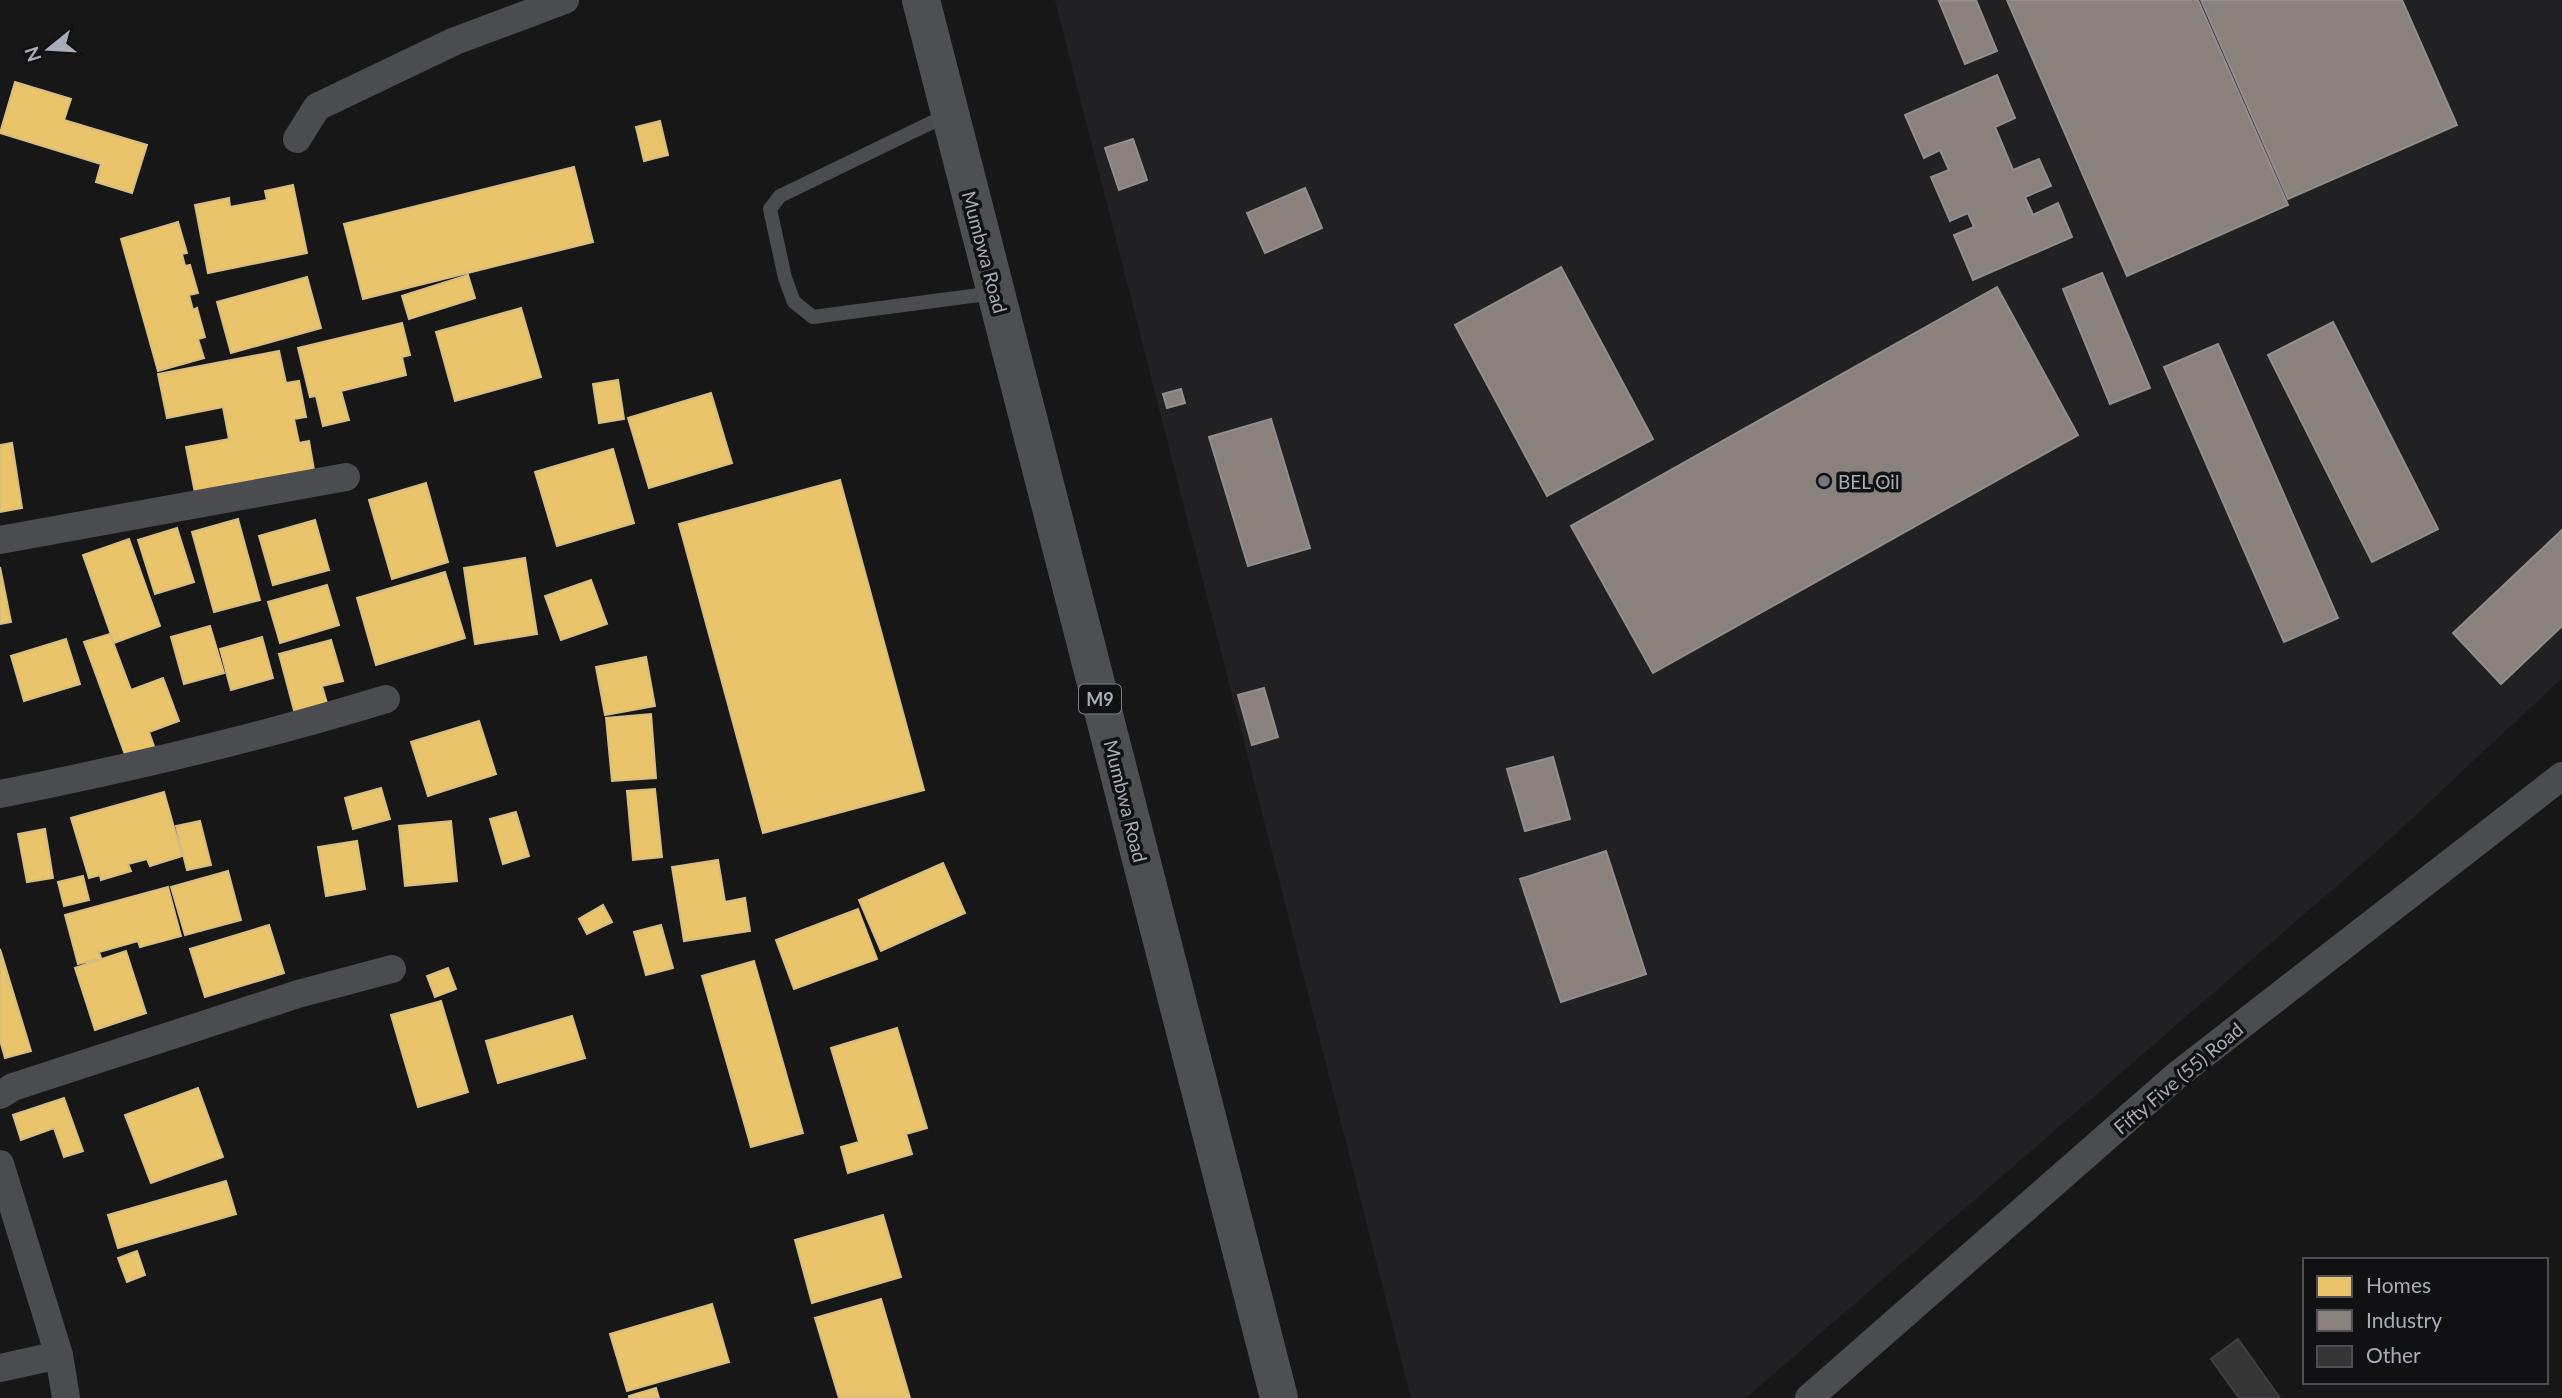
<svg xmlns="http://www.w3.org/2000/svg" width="2562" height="1398" viewBox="0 0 2562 1398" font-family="Lato,sans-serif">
	<rect width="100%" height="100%" fill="#171717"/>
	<path fill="#212123" d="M1055,0H2562V678L2376,852L1746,1398H1411Z"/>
	<path fill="#e9c46a" stroke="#d6bd81" stroke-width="2" d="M15,82L71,99L64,120L147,145L132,193L96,182L101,164L0,133Z
		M660,121L668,155L644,161L636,127Z
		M574,167L593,242L363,299L344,224Z
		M293,185L307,253L208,273L195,205L229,198L230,207L267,200L265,191Z
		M178,222L187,253L182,254L185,266L190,265L198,293L189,295L193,310L197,308L205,337L198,339L204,358L158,371L121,239Z
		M468,275L475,298L409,319L402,296Z
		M307,277L321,328L231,353L217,302Z
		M521,308L541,377L455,401L436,332Z
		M402,323L410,355L402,357L406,375L341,391L349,420L323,426L316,396L310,397L298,348Z
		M279,351L286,383L299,381L306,417L294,419L299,443L309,441L314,470L195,493L186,447L229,439L223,407L167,418L158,374Z
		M618,380L624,419L599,423L593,384Z
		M711,393L732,463L649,488L628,418Z
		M12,443L22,508L0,512V445Z
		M613,449L634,523L557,546L535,472Z
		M840,480L924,790L763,833L679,524Z
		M426,483L448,562L392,579L369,500Z
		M238,519L260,600L214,612L192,532Z
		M315,520L329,570L273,585L259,536Z
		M177,528L194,582L155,594L138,540Z
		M129,539L160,626L114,643L83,555Z
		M525,558L537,634L475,644L464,568Z
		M0,567L11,622L0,624Z
		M445,572L465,638L376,665L357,598Z
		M591,580L607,624L561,640L545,596Z
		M327,585L339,625L280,643L268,602Z
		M210,626L224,673L184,684L171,637Z
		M110,634L131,690L163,678L179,721L149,732L155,749L127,760L84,642Z
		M262,637L273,678L231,690L220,649Z
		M66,639L80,684L24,701L11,656Z
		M331,640L343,681L322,686L329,710L296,718L279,654Z
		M646,657L655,706L605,715L596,667Z
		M651,714L656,778L612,781L606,718Z
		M479,721L496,774L428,796L411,742Z
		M381,788L390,819L353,829L345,798Z
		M655,789L662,857L633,860L627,791Z
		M164,792L182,856L150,866L147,859L128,864L131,871L101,880L100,875L89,878L71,818Z
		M516,812L529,856L503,864L490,819Z
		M200,821L211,865L187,870L176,826Z
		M451,821L457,881L405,886L399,826Z
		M45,829L53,878L27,882L18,834Z
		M357,841L365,889L326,896L318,847Z
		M718,860L725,902L745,898L750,931L684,941L672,867Z
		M943,863L965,913L881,951L859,900Z
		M228,871L241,920L185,935L171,887Z
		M83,876L89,900L64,906L58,882Z
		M168,887L181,936L140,947L138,941L99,952L101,958L78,964L65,915Z
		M603,905L612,922L587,934L579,919Z
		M858,909L877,959L794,989L776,940Z
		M269,925L284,973L205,997L190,949Z
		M661,925L673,968L646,975L634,932Z
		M0,949L31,1051L5,1058L0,1040Z
		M126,951L146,1013L95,1030L75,968Z
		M754,961L803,1133L751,1147L702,976Z
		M448,968L456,989L435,997L427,976Z
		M441,1001L468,1092L418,1107L391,1015Z
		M572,1016L585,1058L498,1083L486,1041Z
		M897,1028L927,1128L906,1134L912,1154L848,1173L841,1147L859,1142L831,1048Z
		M198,1088L223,1157L151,1183L125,1115Z
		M64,1098L83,1151L64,1157L54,1128L21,1140L13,1115Z
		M226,1181L236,1214L118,1248L108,1215Z
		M883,1215L901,1277L812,1303L795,1240Z
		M137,1251L145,1275L127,1282L118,1258Z
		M881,1299L910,1398H839L815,1318Z
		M712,1304L729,1362L627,1391L610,1334Z
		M656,1388L659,1398H629V1396Z"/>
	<path fill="#8a817c" stroke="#938e8e" stroke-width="2" d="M1976,0L1997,51L1965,64L1939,1Z
		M2007,0H2198L2288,205L2127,276Z
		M2201,0H2402L2457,125L2288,199Z
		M1997,75L2015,118L1995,127L2013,170L2039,159L2051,186L2025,197L2033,215L2058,203L2072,237L1973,280L1954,235L1974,227L1968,213L1950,221L1931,177L1949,170L1940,150L1924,158L1905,115Z
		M1133,139L1147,180L1119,190L1105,148Z
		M1305,188L1322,228L1265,253L1247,213Z
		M1561,267L1653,439L1547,496L1455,325Z
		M2102,273L2150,388L2110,404L2063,289Z
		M1997,287L2078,435L1653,673L1571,526Z
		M2333,322L2438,529L2372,562L2268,355Z
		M2218,344L2338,618L2284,642L2164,367Z
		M1181,389L1185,403L1167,408L1163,394Z
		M1271,419L1310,548L1248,566L1209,437Z
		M2562,530V626L2501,684L2453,633Z
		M1264,688L1278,737L1252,745L1238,695Z
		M1553,757L1570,819L1525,831L1507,769Z
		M1606,851L1646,974L1561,1002L1520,879Z"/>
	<path fill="#353536" stroke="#3f4043" stroke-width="2" d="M2238,1339L2280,1398H2239L2211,1359Z"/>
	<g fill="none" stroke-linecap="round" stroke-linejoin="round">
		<path stroke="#4b4c50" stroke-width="14" d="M947,115L780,196L770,209L785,278L794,302L813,317L994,293"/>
		<path stroke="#4b4c50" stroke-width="28" d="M297,139L317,107L455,41L565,0
			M0,540L346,477
			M0,794C131,768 259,738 386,699
			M0,1095L13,1087L298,994L392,969
			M0,1164L59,1355L66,1398
			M0,1368L59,1355
			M1809,1398L2176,1076L2562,776"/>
		<path stroke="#4d4f52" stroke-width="38" d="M921,0L1279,1398"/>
	</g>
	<circle fill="#757880" stroke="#111113" stroke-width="2.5" cx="1824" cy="481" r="7"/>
	<g text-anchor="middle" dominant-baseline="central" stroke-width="7" stroke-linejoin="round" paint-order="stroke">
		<rect fill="#111113" stroke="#7b7e86" stroke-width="2" x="1079" y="684.5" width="42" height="29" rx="5"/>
		<g font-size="18" font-weight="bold" fill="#a8adb8">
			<text x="1100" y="699">M9</text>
		</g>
		<g font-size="19" fill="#a8adb8" stroke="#111113">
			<text transform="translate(985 252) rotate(75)">Mumbwa Road</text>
			<text transform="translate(1126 801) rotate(76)">Mumbwa Road</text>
			<text transform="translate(2178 1078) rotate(-40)">Fifty Five (55) Road</text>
		</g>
		<g font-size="19" fill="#a8adb8" stroke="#111113" text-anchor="start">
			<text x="1838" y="481">BEL Oil</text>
		</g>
	</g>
	<rect x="2303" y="1258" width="245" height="126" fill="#111113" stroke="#4d4f55" stroke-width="2"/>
	<rect x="2317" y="1276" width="35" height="21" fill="#e9c46a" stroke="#4d4f55" stroke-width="2"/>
	<text x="2366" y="1293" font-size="21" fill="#a8adb8">Homes</text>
	<rect x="2317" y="1310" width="35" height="21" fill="#8a817c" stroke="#4d4f55" stroke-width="2"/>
	<text x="2366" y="1328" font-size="21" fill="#a8adb8">Industry</text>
	<rect x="2317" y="1346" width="35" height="21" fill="#353536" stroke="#4d4f55" stroke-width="2"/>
	<text x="2366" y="1363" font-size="21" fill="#a8adb8">Other</text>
	<g transform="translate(49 49) rotate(252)" stroke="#111113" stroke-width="5" paint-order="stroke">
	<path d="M0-5L12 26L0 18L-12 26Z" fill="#a8adb8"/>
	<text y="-10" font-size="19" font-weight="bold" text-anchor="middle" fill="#a8adb8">N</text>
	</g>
</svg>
